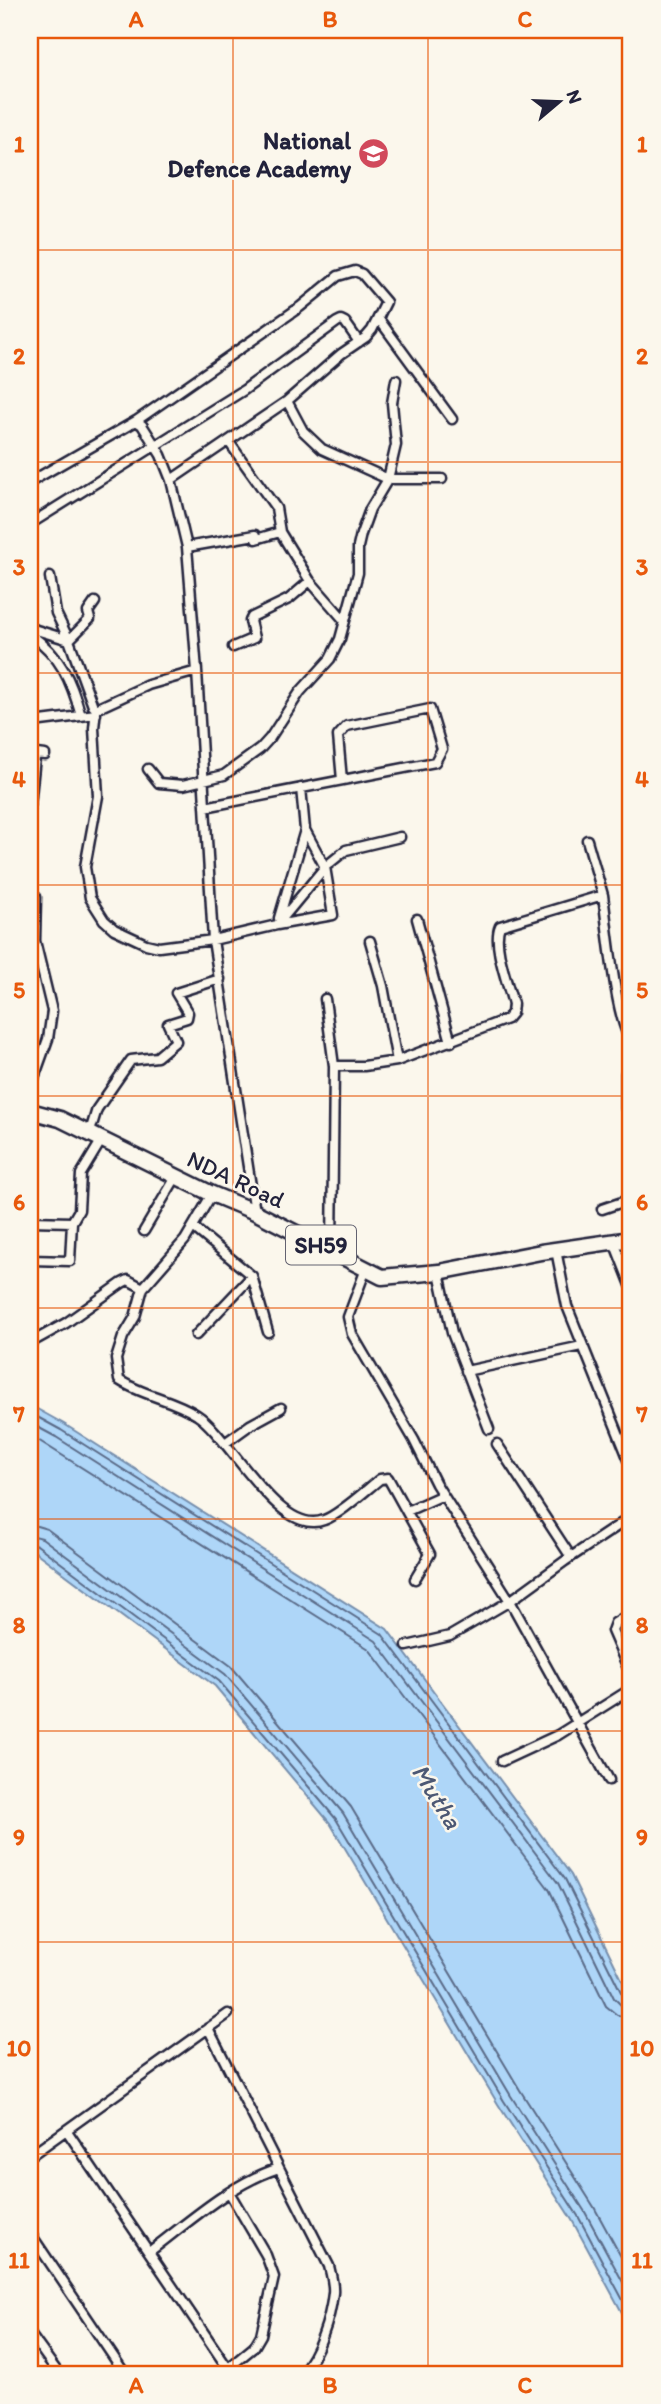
<svg xmlns="http://www.w3.org/2000/svg" width="661" height="2404" viewBox="0 0 661 2404" font-family="Itim,sans-serif">
	<rect width="100%" height="100%" fill="#fbf7ec"/>
	<filter id="ink" filterUnits="userSpaceOnUse"><feTurbulence type="fractalNoise" baseFrequency=".0143" numOctaves="2"/><feDisplacementMap in="SourceGraphic" scale="14" xChannelSelector="R" yChannelSelector="G"/><feConvolveMatrix kernelMatrix="1 2 1 2 8 2 1 2 1" color-interpolation-filters="sRGB"/></filter>
	<g filter="url(#ink)">
		<path fill="#aed6f8" stroke="#768eac" stroke-width="2" d="M30,1405L64,1424L387,1629L571,1875L631,1998V2329L572,2220L498,2104L330,1823L215,1686L30,1548Z"/>
		<g fill="none" stroke-linecap="round" stroke-linejoin="round">
			<path stroke="#5a6a87" stroke-width="2" d="M30,1413L61,1430L382,1634L565,1879L622,1994L631,1999
				M30,1423L56,1437L376,1641L558,1883L614,1998L622,2006L631,2007
				M30,1435L369,1649L549,1889L606,2006L617,2015L631,2018
				M30,1524L47,1529L231,1666L351,1807L520,2090L594,2207L631,2275
				M30,1535L42,1538L225,1674L343,1813L511,2096L585,2212L631,2297
				M30,1543L37,1545L219,1681L336,1819L504,2101L578,2216L631,2315"/>
			<defs>
				<path id="minor" d="M378,318L452,419
					M287,401L303,431L322,449L388,479H442
					M136,421L142,425L161,455L171,480L187,547L197,671L213,940L255,1212
					M229,442L276,508L280,532L310,581L345,621
					M30,482L136,421L300,307L338,276L355,271L362,274L386,302L372,330L366,337L341,354L287,401L171,480
					M30,524L244,390L337,322L341,320L345,322L359,342
					M187,547L255,535L256,539L280,532
					M50,577L56,613L69,640L93,706L96,709L148,685L197,671
					M30,628L69,640L90,619L88,612L95,602
					M30,634C61,656 71,680 81,716
					M233,647L254,638L250,621L252,617L289,599L310,581
					M96,709L94,728L98,796L85,867L90,898L104,920L114,929L146,944L159,947L213,940L277,925L333,915L325,867L305,830
					M30,717L41,721L96,714
					M148,769L159,783L183,785L224,775L260,749L270,738L300,692L330,659L340,639L358,573V547L361,534L370,509L388,479L396,445L392,403L396,380
					M30,806L35,757L37,754L45,755
					M205,807L435,762L442,749L430,709L347,726L338,736L342,780
					M587,840L603,895
					M30,893L36,897L35,941L52,1011L48,1039L30,1089
					M279,918L305,830L301,788
					M417,919L451,1042
					M277,925L325,867L346,850L400,837
					M370,941L383,986L397,1061
					M325,999L334,1066
					M626,1109V1073L631,1067
					M89,1135L97,1109L131,1060L157,1057L176,1041L168,1024L187,1018L188,1013L176,993L220,979
					M212,1194L185,1240L143,1288L135,1317L123,1337L116,1359L119,1380C143,1396 173,1399 197,1415C229,1435 279,1538 324,1520C339,1515 366,1490 380,1479L388,1478L430,1554L415,1579
					M602,1209L631,1199
					M30,1221L72,1222L79,1210L81,1174L101,1141
					M193,1227L252,1276L268,1332
					M144,1231L176,1177
					M614,1242L631,1285
					M332,1250L334,1066H364L397,1061L507,1019L512,1013L513,1004C508,984 492,944 500,926L603,895C607,924 616,1022 631,1040
					M556,1250L567,1306L631,1465
					M30,1260L70,1261L72,1222
					M366,1269L348,1317L352,1334L414,1440L436,1484L510,1601L609,1780
					M439,1272L452,1333L489,1429
					M196,1335L252,1276
					M30,1343L66,1323L122,1283L128,1280L143,1288
					M466,1371L582,1346
					M225,1443L250,1425L281,1408
					M497,1444L571,1557
					M407,1511L443,1495
					M631,1613L615,1623L612,1631L631,1675
					M407,1646L450,1636L510,1601L565,1561L631,1517
					M502,1761L558,1735L631,1689
					M208,2028L329,2266C331,2274 334,2285 333,2293C330,2320 319,2353 301,2374
					M67,2131L229,2370
					M30,2156L228,2014
					M30,2233L125,2374
					M149,2252C190,2221 230,2184 279,2168
					M30,2334L59,2374
					M221,2374L254,2347L261,2335L274,2277L266,2255L229,2192"/>
				<path id="primary" d="M30,1111L60,1119L212,1194L255,1212L382,1277L439,1272L541,1252L631,1239"/>
			</defs>
			<use href="#minor" stroke="#22223b" stroke-width="13"/>
			<use href="#primary" stroke="#22223b" stroke-width="19"/>
			<use href="#minor" stroke="#fbf7ec" stroke-width="8"/>
			<use href="#primary" stroke="#fbf7ec" stroke-width="14"/>
		</g>
	</g>
	<path fill="none" stroke="#e8590c" stroke-width="2" stroke-opacity="0.55" d="M233,30V2374M428,30V2374M30,250H631M30,462H631M30,673H631M30,885H631M30,1096H631M30,1308H631M30,1519H631M30,1731H631M30,1942H631M30,2154H631"/>
	<defs>
		<symbol id="university-disc" viewBox="-11 -11 22 22"><circle r="9.5" fill="#d1495b" stroke="#fbf7ec"/><path d="M0-5L7-2L0 1L-7-2ZM-4 1L0 2.5L4 1V4Q0 6-4 4Z" fill="#fff"/></symbol>
	</defs>
	<g fill-rule="evenodd">
		<use href="#university-disc" x="356" y="136" width="35" height="35"/>
	</g>
	<g text-anchor="middle" dominant-baseline="central" stroke-width="5" stroke-linejoin="round" paint-order="stroke">
		<rect fill="#fbf7ec" stroke="#636270" stroke-width="2" x="286" y="1225.5" width="70" height="39" rx="5"/>
		<g font-size="23" font-weight="bold" fill="#22223b">
			<text x="321" y="1245">SH59</text>
		</g>
		<g font-size="24" font-weight="bold" fill="#22223b" stroke="#fbf7ec" text-anchor="end">
			<text x="351" y="140">National<tspan x="351" dy="28">Defence Academy</tspan></text>
		</g>
		<g font-size="24" fill="#22223b" stroke="#fbf7ec">
			<text transform="translate(236 1179) rotate(25)">NDA Road</text>
		</g>
		<g font-size="26" font-style="italic" fill="#4c5874" stroke="#fbf7ec">
			<text transform="translate(437 1796) rotate(58)">Mutha</text>
		</g>
	</g>
	<rect width="661" height="2404" fill="none" stroke="#fbf7ec" stroke-width="77"/>
	<g transform="translate(559 102) rotate(71)" stroke="#fbf7ec" stroke-width="5" paint-order="stroke">
	<path d="M0-5L12 26L0 18L-12 26Z" fill="#22223b"/>
	<text y="-10" font-size="19" font-weight="bold" text-anchor="middle" fill="#22223b">N</text>
	</g>
	<rect x="38" y="38" width="584" height="2328" fill="none" stroke="#e8590c" stroke-width="2.5"/>
	<g font-size="23" text-anchor="middle" font-weight="bold" fill="#e8590c">
		<text x="136" y="27">A</text>
		<text x="330" y="27">B</text>
		<text x="525" y="27">C</text>
		<text x="19" y="152">1</text>
		<text x="642" y="152">1</text>
		<text x="19" y="364">2</text>
		<text x="642" y="364">2</text>
		<text x="19" y="575">3</text>
		<text x="642" y="575">3</text>
		<text x="19" y="787">4</text>
		<text x="642" y="787">4</text>
		<text x="19" y="998">5</text>
		<text x="642" y="998">5</text>
		<text x="19" y="1210">6</text>
		<text x="642" y="1210">6</text>
		<text x="19" y="1422">7</text>
		<text x="642" y="1422">7</text>
		<text x="19" y="1633">8</text>
		<text x="642" y="1633">8</text>
		<text x="19" y="1845">9</text>
		<text x="642" y="1845">9</text>
		<text x="19" y="2056">10</text>
		<text x="642" y="2056">10</text>
		<text x="19" y="2268">11</text>
		<text x="642" y="2268">11</text>
		<text x="136" y="2393">A</text>
		<text x="330" y="2393">B</text>
		<text x="525" y="2393">C</text>
	</g>
</svg>
